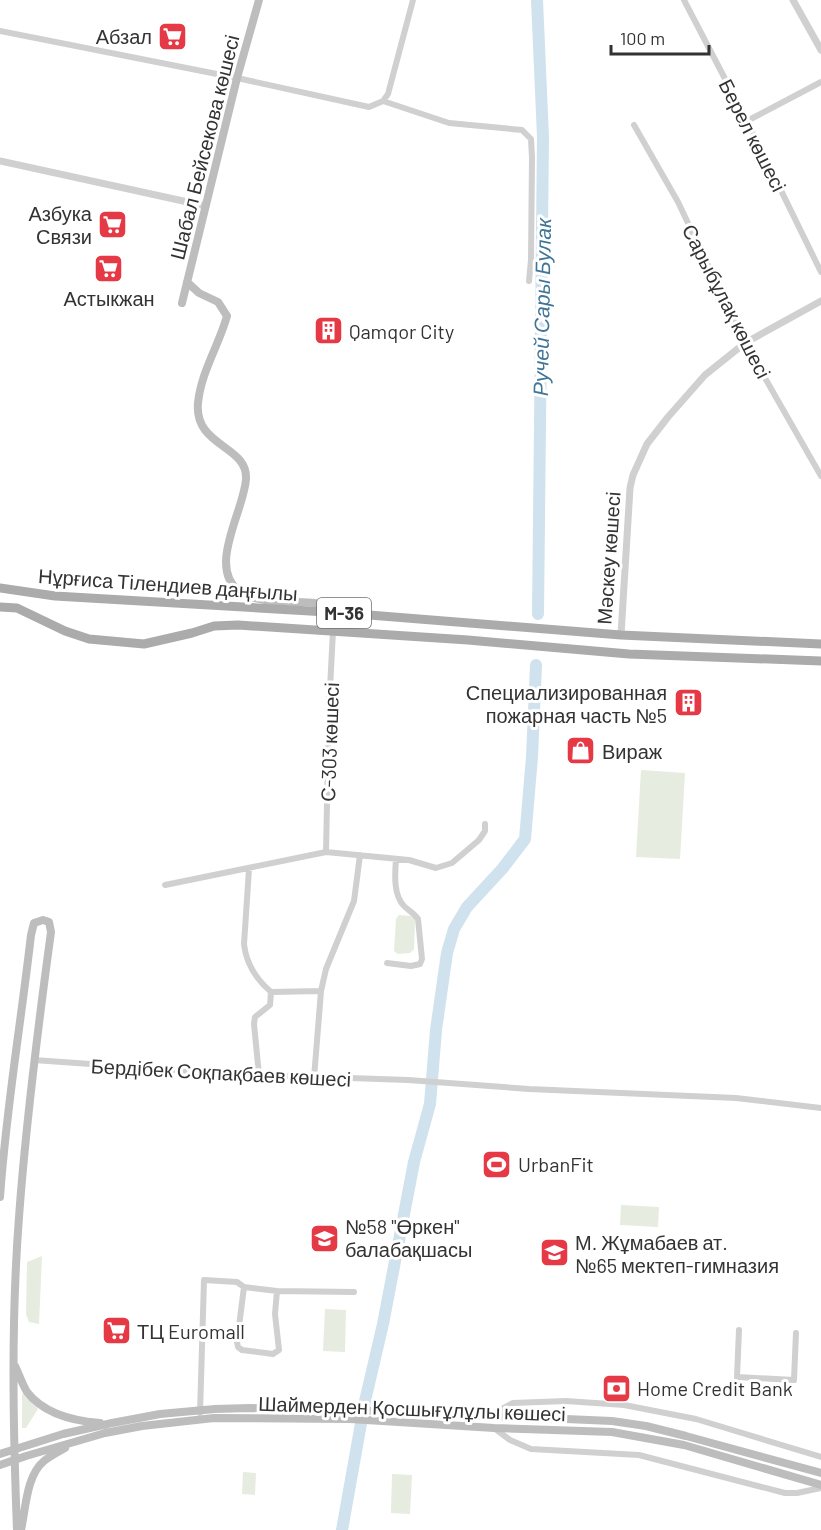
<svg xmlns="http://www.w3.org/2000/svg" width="821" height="1530" viewBox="0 0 821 1530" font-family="Barlow,sans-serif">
	<rect width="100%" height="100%" fill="#fff"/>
	<path fill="#e6ecdf" d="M641,770L685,773L680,859L636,857Z
		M399,915L411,916L415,919L414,949L410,953L398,954L394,951L396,919Z
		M621,1205L659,1207L658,1227L620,1225Z
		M42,1256L39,1324L29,1322L26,1314L27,1262Z
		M325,1309L346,1310L345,1352L323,1351Z
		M22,1393L38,1409L26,1428H22Z
		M243,1472L256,1473L255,1495L242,1494Z
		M392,1474L412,1475L410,1514L391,1513Z"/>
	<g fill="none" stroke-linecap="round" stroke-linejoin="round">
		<path stroke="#cfe2ee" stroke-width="12" d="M537,0L543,137L538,614
			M342,1530L365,1401L383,1324L414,1162L430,1104L436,1030L447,953L454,929L467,907L503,868L525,839L532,757L536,665"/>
		<path stroke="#d0d0d0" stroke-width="6" d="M684,0L747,121L821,272
			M0,31L237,78L369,107L383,101L388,94L413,0
			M383,101L449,123L522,130L531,139L532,158L531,260L529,281
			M747,121L821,82
			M634,125L678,202L745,343L821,476
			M326,852L329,707L333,631
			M249,869L244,944C246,963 257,980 271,992L321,991
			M165,885L326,852L409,860L436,868L452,863L479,840L485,831V824
			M387,963L411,966L420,964L422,959L418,919C414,913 409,911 404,906C393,895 395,873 396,859
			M34,1060L231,1074L408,1080L529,1089L736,1098L821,1108
			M259,1075L254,1024L255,1017L270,1005L271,992
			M314,1078L321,991L326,969L354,901L360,855
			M244,1287L237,1342L238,1347L242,1350L273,1354L279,1350L275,1314L277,1291
			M739,1330L737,1377L794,1380L796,1333
			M200,1413L204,1280L237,1282L244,1287L277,1291L354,1292
			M490,1415L513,1403L566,1401L624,1405L696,1419L821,1457
			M494,1428L510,1440L531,1449L639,1455L785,1493H797L821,1488"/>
		<path stroke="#d0d0d0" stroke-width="7" d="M793,0L821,50
			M0,161L206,206
			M621,635L630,488L633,475L647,444L668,417L705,375L745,343L821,301"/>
		<path stroke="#bdbdbd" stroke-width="8" d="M187,282L199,293L218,302L227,316C219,345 201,372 198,403C194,447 248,445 246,479C244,511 207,567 239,591C256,604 294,601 315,603C320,603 328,603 333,605C337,607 340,611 344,613
			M182,303L237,78L259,0
			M0,1197C6,1109 21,1023 31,935L34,923L43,920L49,922L51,932C38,1027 26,1121 19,1217C11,1321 13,1426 17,1530
			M15,1366C19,1374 22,1384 27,1392C44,1414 74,1421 100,1423
			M0,1454L63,1434L112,1423L160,1414L215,1409L250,1408L378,1411L612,1421L646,1426L686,1436L821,1473
			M0,1465L26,1456L105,1433L142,1426L214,1418L350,1419L494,1428L612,1432L684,1445L821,1485
			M21,1530C26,1508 26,1476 44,1461C50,1456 58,1452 65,1448"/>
		<path stroke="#ababab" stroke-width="9" d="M0,588L55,596L344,613L621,635L821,644
			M0,607L17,608L65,631L89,639L144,644L192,633L214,626L238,625L468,640L629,654L821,661"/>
	</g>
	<defs>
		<symbol id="supermarket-square" viewBox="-11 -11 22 22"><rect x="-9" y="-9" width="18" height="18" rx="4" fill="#e63946" stroke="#fff"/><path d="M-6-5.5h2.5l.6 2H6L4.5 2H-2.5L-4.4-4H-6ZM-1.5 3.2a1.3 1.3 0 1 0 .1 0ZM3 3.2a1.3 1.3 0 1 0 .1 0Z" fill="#fff"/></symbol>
		<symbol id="building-square" viewBox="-11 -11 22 22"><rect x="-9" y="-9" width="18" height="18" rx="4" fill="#e63946" stroke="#fff"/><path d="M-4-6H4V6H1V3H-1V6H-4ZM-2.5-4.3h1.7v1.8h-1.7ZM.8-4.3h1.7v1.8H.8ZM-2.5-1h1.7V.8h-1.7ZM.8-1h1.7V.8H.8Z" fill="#fff"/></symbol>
		<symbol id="shop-square" viewBox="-11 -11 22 22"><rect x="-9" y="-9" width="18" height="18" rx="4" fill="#e63946" stroke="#fff"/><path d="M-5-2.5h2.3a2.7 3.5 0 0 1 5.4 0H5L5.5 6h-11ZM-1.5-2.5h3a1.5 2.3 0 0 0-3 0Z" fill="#fff"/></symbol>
		<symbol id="stadium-square" viewBox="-11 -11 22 22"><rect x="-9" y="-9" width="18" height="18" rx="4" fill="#e63946" stroke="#fff"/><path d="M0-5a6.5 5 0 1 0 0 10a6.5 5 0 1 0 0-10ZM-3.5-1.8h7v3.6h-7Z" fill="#fff"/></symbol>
		<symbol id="school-square" viewBox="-11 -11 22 22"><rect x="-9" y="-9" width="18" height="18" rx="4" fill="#e63946" stroke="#fff"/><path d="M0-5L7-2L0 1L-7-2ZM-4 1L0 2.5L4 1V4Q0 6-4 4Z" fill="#fff"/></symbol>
		<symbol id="bank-square" viewBox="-11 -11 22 22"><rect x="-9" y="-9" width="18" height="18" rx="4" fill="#e63946" stroke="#fff"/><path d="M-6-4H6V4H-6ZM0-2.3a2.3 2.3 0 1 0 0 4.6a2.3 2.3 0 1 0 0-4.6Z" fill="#fff"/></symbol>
	</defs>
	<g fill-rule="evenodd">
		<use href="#supermarket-square" x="156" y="20" width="33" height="33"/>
		<use href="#supermarket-square" x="96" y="208" width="33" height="33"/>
		<use href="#supermarket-square" x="92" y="252" width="33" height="33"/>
		<use href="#building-square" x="312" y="314" width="33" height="33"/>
		<use href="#building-square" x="672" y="686" width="33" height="33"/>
		<use href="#shop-square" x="564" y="734" width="33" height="33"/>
		<use href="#stadium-square" x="480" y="1148" width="33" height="33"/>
		<use href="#school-square" x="308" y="1222" width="33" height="33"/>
		<use href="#school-square" x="538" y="1236" width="33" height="33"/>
		<use href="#supermarket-square" x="100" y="1314" width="33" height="33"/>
		<use href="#bank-square" x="600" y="1372" width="33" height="33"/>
	</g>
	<g text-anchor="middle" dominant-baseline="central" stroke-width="6" stroke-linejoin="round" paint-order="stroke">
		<rect fill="#fff" stroke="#707070" stroke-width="1.5" x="317" y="598" width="54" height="30" rx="4.5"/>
		<g font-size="18" font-weight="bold" fill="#333">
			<text x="344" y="613">M-36</text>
		</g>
		<g font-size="20" fill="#333" stroke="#fff" text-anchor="start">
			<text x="152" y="36" text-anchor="end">Абзал</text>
			<text x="92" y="213" text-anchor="end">Азбука<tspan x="92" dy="23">Связи</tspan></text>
			<text x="109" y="298" text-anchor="middle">Астыкжан</text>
			<text x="349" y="331">Qamqor City</text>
			<text x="667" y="692" text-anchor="end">Специализированная<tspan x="667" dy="23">пожарная часть №5</tspan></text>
			<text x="602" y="751">Вираж</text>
			<text x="518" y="1164">UrbanFit</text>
			<text x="345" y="1226">№58 "Өркен"<tspan x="345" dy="23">балабақшасы</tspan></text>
			<text x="575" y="1242">М. Жұмабаев ат.<tspan x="575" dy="23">№65 мектеп-гимназия</tspan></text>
			<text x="137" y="1331">ТЦ Euromall</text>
			<text x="637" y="1388">Home Credit Bank</text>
		</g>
		<g font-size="20" fill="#333" stroke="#fff">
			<text transform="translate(753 135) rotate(63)">Берел көшесі</text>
			<text transform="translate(204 147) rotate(-76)">Шабал Бейсекова көшесі</text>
			<text transform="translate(727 301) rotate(63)">Сарыбұлақ көшесі</text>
			<text transform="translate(608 558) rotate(-86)">Мәскеу көшесі</text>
			<text transform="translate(168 584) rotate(4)">Нұрғиса Тілендиев даңғылы</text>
			<text transform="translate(329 742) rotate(-88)">С-303 көшесі</text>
			<text transform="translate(221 1072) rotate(3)">Бердібек Соқпақбаев көшесі</text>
			<text transform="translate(412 1408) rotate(2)">Шаймерден Қосшығұлұлы көшесі</text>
		</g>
		<g font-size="21" font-style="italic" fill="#3f7597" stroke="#fff">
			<text transform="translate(541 307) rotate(-89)">Ручей Сары Булак</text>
		</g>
	</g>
	<path d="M611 45v9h98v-9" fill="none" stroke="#333333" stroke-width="3"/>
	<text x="620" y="45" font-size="18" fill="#333333" stroke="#ffffff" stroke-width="4.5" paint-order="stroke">100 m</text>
</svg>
